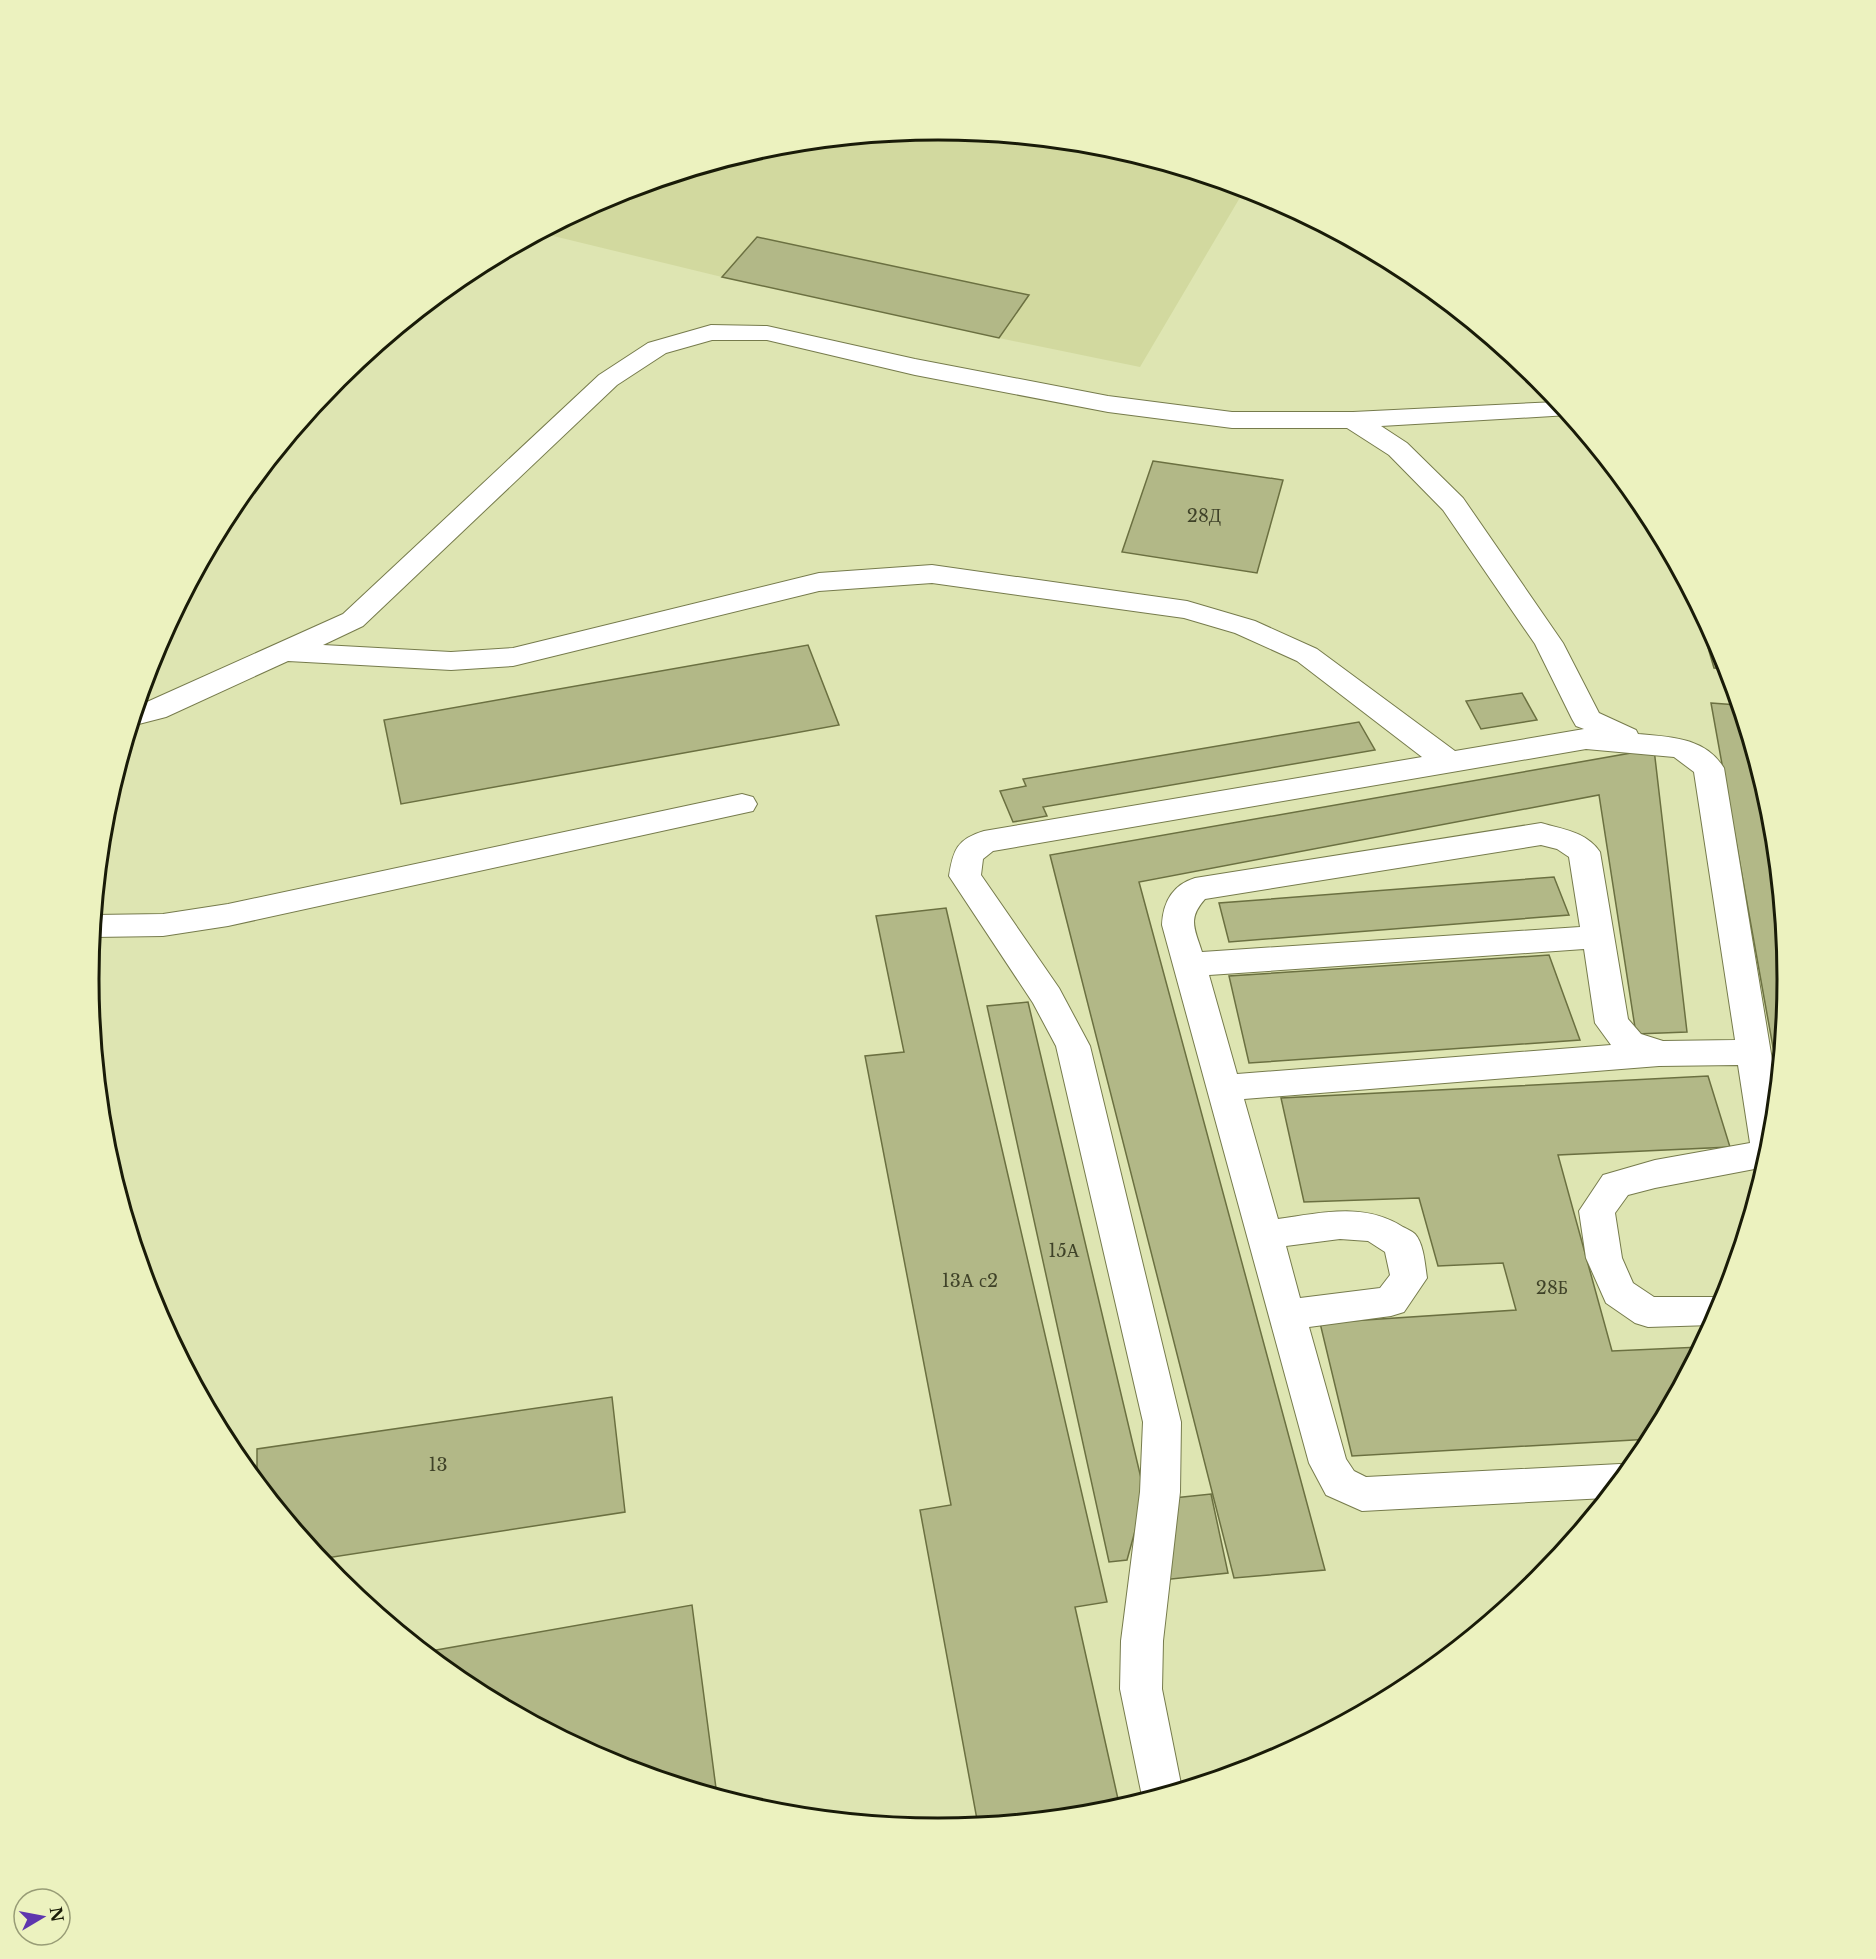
<svg xmlns="http://www.w3.org/2000/svg" width="1876" height="1959" viewBox="0 0 1876 1959" font-family="'Libre Baskerville',serif">
	<rect width="100%" height="100%" fill="#dee5b2"/>
	<path fill="#d2d99f" d="M938,130L1104,146L1245,189L1140,367L999,338L757,237L722,277L541,233L613,195L773,146Z"/>
	<path fill="#b2b887" stroke="#6b7041" stroke-width="1.5" d="M1107,147L1163,164L1103,154Z
		M757,237L1029,295L999,338L722,277Z
		M1153,461L1283,480L1257,573L1122,552Z
		M1704,634H1712L1727,669L1714,668Z
		M808,645L839,725L401,804L384,720Z
		M1522,693L1537,720L1481,729L1466,701Z
		M1711,703L1738,705L1771,814L1787,980L1778,1075Z
		M1359,722L1375,750L1043,807L1047,816L1013,822L1000,791L1026,786L1023,779Z
		M1654,749L1687,1032L1636,1034L1599,795L1139,882L1325,1570L1234,1578L1050,855Z
		M1554,877L1569,915L1229,942L1219,903Z
		M946,908L1107,1602L1075,1607L1120,1808L1103,1813L978,1825L920,1510L951,1505L865,1056L904,1052L876,916Z
		M1549,955L1580,1040L1249,1063L1229,976Z
		M1028,1002L1145,1495L1127,1560L1109,1562L987,1006Z
		M1708,1076L1730,1147L1558,1155L1612,1351L1700,1347L1651,1439L1352,1456L1320,1323L1516,1310L1503,1263L1438,1266L1419,1198L1304,1202L1281,1098Z
		M612,1397L625,1512L320,1559L257,1482V1449Z
		M1211,1494L1228,1573L1162,1580L1164,1499Z
		M692,1605L717,1796L613,1764L466,1686L425,1652Z"/>
	<g fill="none" stroke-linecap="round" stroke-linejoin="round">
		<defs>
			<path id="minor" d="M711,325L767,326L915,359L1108,396L1232,412H1353L1557,402L1569,415L1381,426L1407,443L1463,498L1563,643L1599,713L1636,730L1638,734C1670,737 1705,737 1724,768L1777,1090L1771,1146L1765,1167L1655,1188L1628,1195L1615,1213L1622,1258L1633,1283L1654,1297H1725L1712,1325L1648,1327L1635,1323L1606,1303L1586,1258L1579,1211L1603,1175L1655,1160L1750,1143L1738,1065L1659,1066L1244,1099L1278,1219C1322,1213 1364,1202 1403,1227C1407,1229 1412,1231 1415,1234C1424,1244 1425,1265 1427,1278L1404,1312L1391,1316L1309,1327L1346,1459L1354,1471L1366,1477L1620,1464L1631,1468L1606,1498L1362,1511L1326,1495L1309,1463L1162,925C1163,903 1172,885 1195,878L1541,823C1562,829 1587,832 1600,852L1628,1019L1641,1034L1663,1041L1735,1040L1694,772L1674,757L1586,749L993,851L983,859L981,875L1059,988L1090,1046L1181,1422L1180,1492L1163,1641L1162,1689L1182,1789L1143,1801L1120,1689L1121,1641L1140,1492L1143,1422L1056,1046L1033,1003L949,876C953,850 957,839 984,831L1422,757L1297,661L1235,633L1184,618L932,583L819,591L513,666L451,670L288,661L166,717L131,726L138,706L343,614L599,375L648,343ZM712,340H767L915,375L1108,412L1232,428H1347L1389,455L1443,510L1535,644L1572,719L1576,726L1584,729L1455,751L1317,649L1255,621L1187,601L932,565L819,573L513,648L451,652L323,645L363,626L617,385L666,353ZM1541,845L1557,849L1569,857L1580,927L1202,952C1195,929 1187,919 1205,899ZM1584,949L1595,1023L1611,1045L1237,1074L1209,975ZM1340,1239L1368,1241L1385,1252L1390,1275L1380,1288L1300,1298L1286,1246Z
				M742,794L753,797L757,804L753,811L228,926L163,936L93,937L95,915L163,914L228,904Z"/>
		</defs>
		<use href="#minor" stroke="#767b4c" stroke-width="2"/>
		<use href="#minor" fill="#fff" fill-rule="evenodd"/>
	</g>
	<g text-anchor="middle" dominant-baseline="central" stroke-width="4.5" stroke-linejoin="round" paint-order="stroke">
		<g font-size="18" fill="#3f4228">
			<text x="1204" y="516">28Д</text>
			<text x="1064" y="1251">15А</text>
			<text x="970" y="1281">13А с2</text>
			<text x="1552" y="1288">28Б</text>
			<text x="438" y="1465">13</text>
		</g>
	</g>
	<path d="M0 0H1876V1959H0ZM99 979a839 839 0 1 1 1678 0a839 839 0 1 1-1678 0Z" fill="#ecf2bf" fill-rule="evenodd"/>
	<path fill="none" stroke="#191b08" stroke-width="3" d="M99 979a839 839 0 1 1 1678 0a839 839 0 1 1-1678 0Z"/>
	<g transform="translate(42 1917) rotate(80)"><circle r="28" fill="#ecf2bf" stroke="#989c76" stroke-width="1.5"/>
	<path d="M0-4.5L10 22L0 15L-10 22Z" fill="#5e36ae"/>
	<text y="-9" font-size="16" font-weight="bold" text-anchor="middle" fill="#191b08">N</text>
	</g>
</svg>
